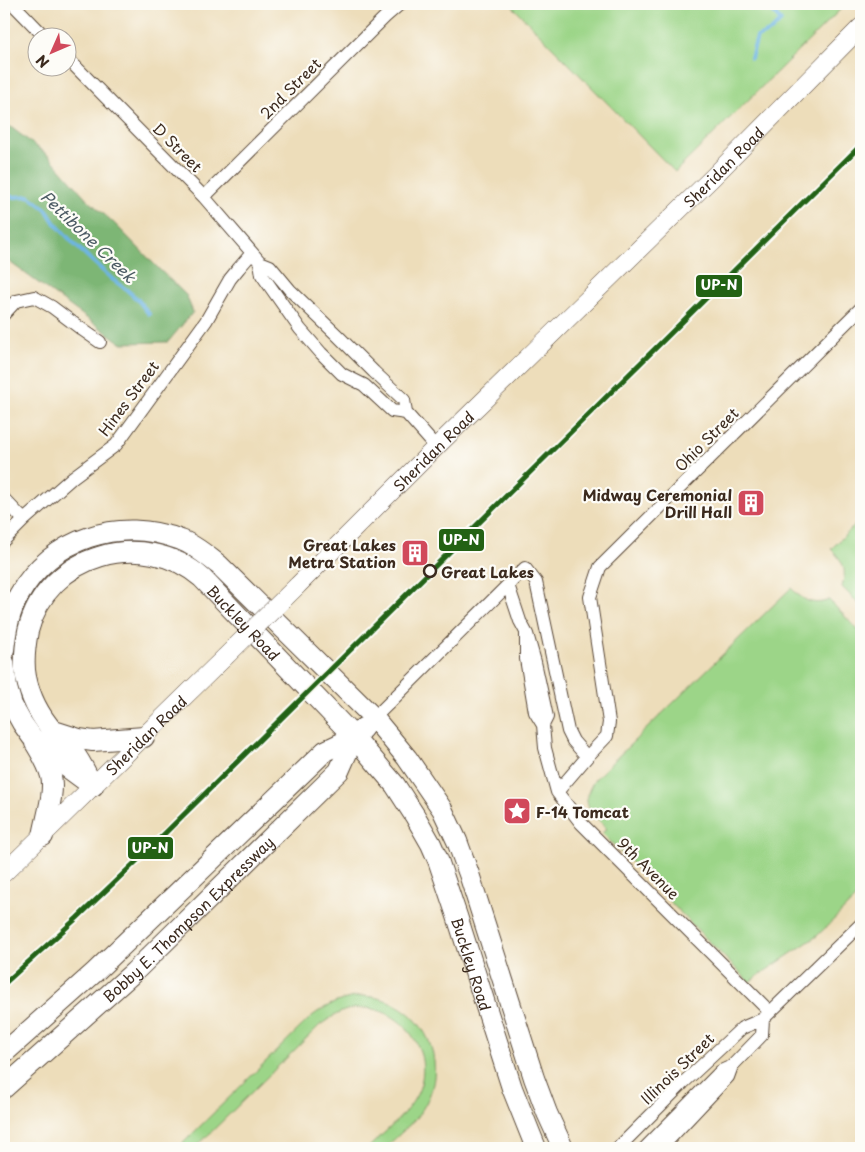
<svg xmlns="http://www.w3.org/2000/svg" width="865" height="1152" viewBox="0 0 865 1152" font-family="'Playpen Sans',sans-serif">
	<rect width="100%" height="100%" fill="#fdfcf7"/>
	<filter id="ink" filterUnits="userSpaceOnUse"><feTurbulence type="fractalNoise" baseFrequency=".02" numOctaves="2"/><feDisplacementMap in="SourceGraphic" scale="10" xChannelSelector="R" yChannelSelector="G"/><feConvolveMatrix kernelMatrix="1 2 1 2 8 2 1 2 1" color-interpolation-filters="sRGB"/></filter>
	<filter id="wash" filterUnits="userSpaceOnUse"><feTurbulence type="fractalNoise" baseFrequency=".0096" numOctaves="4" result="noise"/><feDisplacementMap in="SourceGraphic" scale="20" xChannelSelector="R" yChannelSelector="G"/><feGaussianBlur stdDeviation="1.12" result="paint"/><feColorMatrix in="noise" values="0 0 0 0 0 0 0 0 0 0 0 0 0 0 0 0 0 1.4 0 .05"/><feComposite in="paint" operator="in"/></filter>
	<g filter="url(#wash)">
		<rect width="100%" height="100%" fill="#edddba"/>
		<path fill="#9cd588" stroke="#6c8053" d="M510,4H846L675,172Z
			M857,523L861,527V606L842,587C847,569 844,562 831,549Z
			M791,588C802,599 812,607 829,600L861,633V893L817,936L749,982L602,833L607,829C589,809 579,805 595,779Z
			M363,996C375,997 386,999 396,1005C431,1023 445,1068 426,1103C417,1121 399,1134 385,1148H368C386,1130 414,1110 421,1084C432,1041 391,998 347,1010C337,1013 329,1019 320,1025L195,1148H178L312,1016C328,1004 343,998 363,996Z"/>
		<path fill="#7db674" stroke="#5c7049" d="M4,122L49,156L88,200L114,223L159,269L186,295L193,312L168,342L121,343L4,258Z"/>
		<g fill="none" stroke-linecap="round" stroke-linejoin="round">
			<path stroke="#6db5e5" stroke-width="4" d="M751,58L757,37L771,31L781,21L772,11L776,6L788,4
				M4,195L14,197L29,196L46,209L54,222L75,245L112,279L127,290L138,300L149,314"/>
		</g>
	</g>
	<g filter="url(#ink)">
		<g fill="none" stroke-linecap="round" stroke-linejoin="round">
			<defs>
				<path id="minor" d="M13,4L46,38
					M68,59L204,197L260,262L262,275L300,329L321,353L342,374L364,385L392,411L406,413
					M204,197L385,17L400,4
					M260,262L270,266L290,290L338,336L374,372L404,400L406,413L436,447
					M4,314L16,301L34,297L52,307L80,328L100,342
					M4,499L24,520
					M4,540L24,520L73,477L116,445L206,321L230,279L239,268L252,253
					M508,585L520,621L527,634L535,662L547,717L543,725
					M526,634V659L535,712L543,725L545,748L557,792L581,823L770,1012
					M374,718L525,568L536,582L568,731L573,741L587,757
					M557,792L587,757L607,736L609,722L590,597L600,567L861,308
					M618,1148L683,1083L742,1028L763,1019L861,924
					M645,1148L721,1071L732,1066L762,1035L763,1019
					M661,1148L728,1077L732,1066"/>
				<g id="secondary">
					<path id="s1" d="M297,586L436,447L714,176L861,27"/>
					<path id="s2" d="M4,873L225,657"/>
				</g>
				<g id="trunk">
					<path d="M4,650C6,631 9,612 19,595C51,538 120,516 181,540C195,545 207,556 219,565L374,718L407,758L442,809L457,841L469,874L534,1078L547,1113L563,1148"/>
					<path d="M4,662L7,688L12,705L22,723L32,737L51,752L68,768L87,782"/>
					<path d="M54,731L79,739L93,741L144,737"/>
					<path d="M35,743C41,753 48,764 51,776C55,793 46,818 43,836"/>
					<path id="s3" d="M93,786C87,776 82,763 74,753C68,745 60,739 53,731C40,716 30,697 26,677C23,662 25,647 28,631C47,554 143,527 202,578L354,737L395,785L415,816L431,844L438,860L457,916L512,1088L536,1148"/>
					<path d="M4,1053L95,972L325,751L354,737L363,728"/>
					<path id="s4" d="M4,1088L134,972L339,771L354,737"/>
				</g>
			</defs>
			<use href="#minor" stroke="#564535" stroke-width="14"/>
			<use href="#secondary" stroke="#564535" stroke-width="19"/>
			<use href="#trunk" stroke="#564535" stroke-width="22"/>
			<use href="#minor" stroke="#fff" stroke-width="12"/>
			<use href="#secondary" stroke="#fff" stroke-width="18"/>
			<use href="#trunk" stroke="#fff" stroke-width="20"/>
			<defs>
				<path id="secondary-bridge" d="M225,657L297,586"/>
			</defs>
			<use href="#secondary-bridge" stroke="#564535" stroke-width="19" stroke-linecap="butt"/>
			<use href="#secondary-bridge" stroke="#fff" stroke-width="18"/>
			<defs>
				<path id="rail-1" d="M4,984L77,918L145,853L861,145"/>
			</defs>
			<use href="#rail-1" stroke="#fdfcf7" stroke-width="9"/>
			<use href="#rail-1" stroke="#236214" stroke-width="5"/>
		</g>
	</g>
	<defs>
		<symbol id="building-square" viewBox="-11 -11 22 22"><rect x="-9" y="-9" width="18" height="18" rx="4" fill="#d1495b" stroke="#fdfcf7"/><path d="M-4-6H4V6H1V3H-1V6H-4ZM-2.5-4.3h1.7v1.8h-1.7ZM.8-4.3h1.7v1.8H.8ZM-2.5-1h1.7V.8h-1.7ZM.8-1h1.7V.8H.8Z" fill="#fff"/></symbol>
		<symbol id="sight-square" viewBox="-11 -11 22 22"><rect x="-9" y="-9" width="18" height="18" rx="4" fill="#d1495b" stroke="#fdfcf7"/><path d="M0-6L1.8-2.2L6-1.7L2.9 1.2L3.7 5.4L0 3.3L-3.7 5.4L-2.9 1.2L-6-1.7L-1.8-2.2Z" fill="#fff"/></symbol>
	</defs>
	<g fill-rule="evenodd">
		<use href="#building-square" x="735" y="487" width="32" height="32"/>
		<use href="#building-square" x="399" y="537" width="32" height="32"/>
		<use href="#sight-square" x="501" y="795" width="32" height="32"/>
	</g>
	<circle fill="#fdfcf7" stroke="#3b2a1e" stroke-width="2.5" cx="430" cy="571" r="6"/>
	<g text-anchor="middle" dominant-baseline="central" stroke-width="4.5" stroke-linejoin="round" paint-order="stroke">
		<g font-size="15" fill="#3b2a1e" stroke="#fdfcf7">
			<text transform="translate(290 88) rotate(-45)">2nd Street</text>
			<text transform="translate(178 147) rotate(45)">D Street</text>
			<text stroke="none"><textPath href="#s1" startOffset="598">Sheridan Road</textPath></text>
			<text transform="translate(128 398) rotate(-53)">Hines Street</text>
			<text transform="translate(706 439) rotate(-45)">Ohio Street</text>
			<text stroke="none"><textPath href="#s1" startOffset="192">Sheridan Road</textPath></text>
			<text stroke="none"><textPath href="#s3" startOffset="454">Buckley Road</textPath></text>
			<text stroke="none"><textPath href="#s2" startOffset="198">Sheridan Road</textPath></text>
			<text transform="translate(649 868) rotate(45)">9th Avenue</text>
			<text stroke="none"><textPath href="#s4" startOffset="250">Bobby E. Thompson Expressway</textPath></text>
			<text stroke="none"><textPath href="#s3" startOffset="872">Buckley Road</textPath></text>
			<text transform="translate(677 1068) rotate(-44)">Illinois Street</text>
		</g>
		<g font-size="15" font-weight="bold" fill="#3b2a1e" stroke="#fdfcf7" text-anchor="end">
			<text x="732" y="494">Midway Ceremonial<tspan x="732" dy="17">Drill Hall</tspan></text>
			<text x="396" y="544">Great Lakes<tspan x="396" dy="17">Metra Station</tspan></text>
			<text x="536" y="811" text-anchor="start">F-14 Tomcat</text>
		</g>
		<g font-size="15" font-weight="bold" fill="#3b2a1e" stroke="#fdfcf7" text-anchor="start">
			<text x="441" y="571">Great Lakes</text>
		</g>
		<g font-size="16" font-style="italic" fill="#4c5b64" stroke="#fdfcf7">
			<text transform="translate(89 236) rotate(44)">Pettibone Creek</text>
		</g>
	</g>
	<g stroke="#fdfcf7" stroke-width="2">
		<rect x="695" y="274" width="48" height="24" rx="5" fill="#236214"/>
		<rect x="438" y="528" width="47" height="24" rx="5" fill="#236214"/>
		<rect x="127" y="836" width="47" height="24" rx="5" fill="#236214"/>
	</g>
	<g font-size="14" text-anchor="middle" font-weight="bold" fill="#fff">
		<text x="719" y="290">UP-N</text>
		<text x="461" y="545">UP-N</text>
		<text x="150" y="853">UP-N</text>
	</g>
	<rect width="865" height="1152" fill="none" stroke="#fdfcf7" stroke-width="20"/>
	<g transform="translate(52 52) rotate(225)"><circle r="24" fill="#fdfcf7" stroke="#afa8a0"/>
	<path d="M0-4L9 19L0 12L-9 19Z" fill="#d1495b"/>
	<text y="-8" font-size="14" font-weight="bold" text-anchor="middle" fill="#3b2a1e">N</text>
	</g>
</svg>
